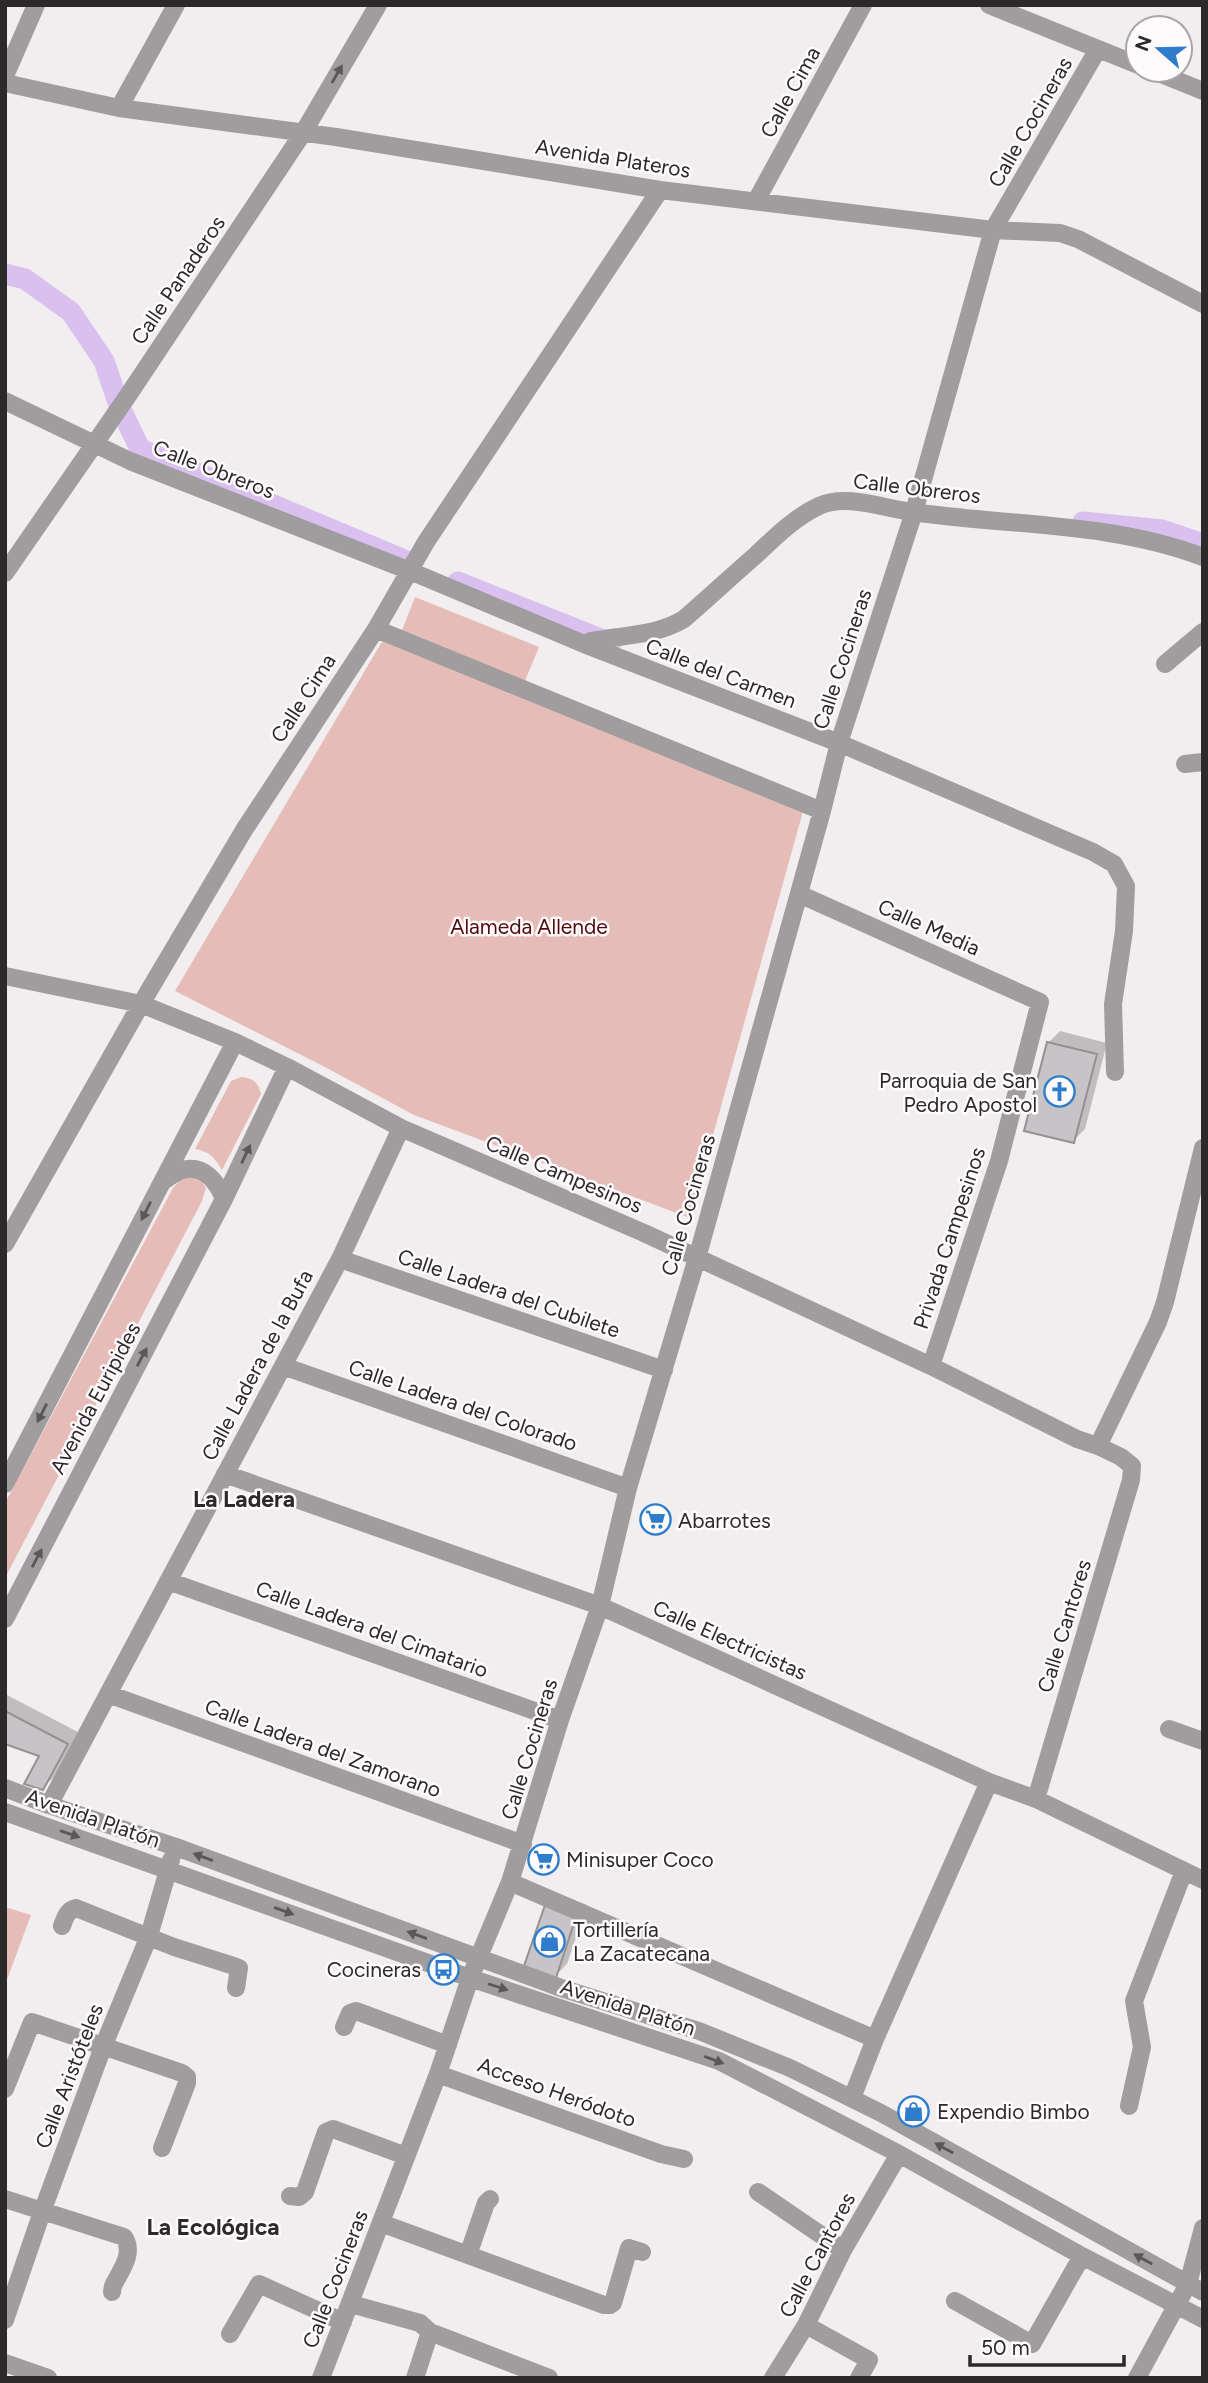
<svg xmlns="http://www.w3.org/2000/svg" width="1208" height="2383" viewBox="0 0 1208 2383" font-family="Figtree,sans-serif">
	<rect width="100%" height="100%" fill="#f2edef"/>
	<path fill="#e5bcb7" d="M415,597L539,647L522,688L805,804L690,1218L414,1115L323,1066L175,991L386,635L399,638Z
		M241,1077C253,1078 258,1082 261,1094L222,1170C215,1158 209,1151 195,1149L231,1081Z
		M199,1176L206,1188L202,1201L5,1578V1503L173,1188L183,1177Z
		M5,1907L31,1915L5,1985Z"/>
	<path fill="#0003" d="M1060,1031L1107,1043L1085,1129L1073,1141L1048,1043Z
		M5,1694L78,1732L55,1776L43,1788L41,1755L5,1742Z
		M558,1894L587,1905L567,1964L555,1976Z"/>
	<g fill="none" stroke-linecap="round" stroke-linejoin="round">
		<path stroke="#d9c0ef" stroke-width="21" d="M5,274L25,279L71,312L104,361L119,405L140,449L409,562
			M1083,522L1162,530L1203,544
			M458,582L606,641L614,639"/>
	</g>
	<path fill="#c7c4c7" stroke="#949194" stroke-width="2" d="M1047,1042L1097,1054L1074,1143L1024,1131Z
		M5,1711L68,1744L43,1790L24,1784L39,1756L5,1744Z
		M545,1905L576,1917L556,1978L524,1966Z"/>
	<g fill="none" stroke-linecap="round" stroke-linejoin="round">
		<path stroke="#9f9d9e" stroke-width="18" d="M989,5L1138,65
			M1151,70L1203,91
			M5,76L36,5
			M5,83L119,108L336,137L660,190L993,230L1060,233L1078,239L1203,304
			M119,108L176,5
			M756,201L863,5
			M5,401L130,461L410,571L584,644L839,743L1093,852L1114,864L1126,886L1124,931L1113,1004L1115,1072
			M5,573L127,397L303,133L378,5
			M376,629L822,811
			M584,644L591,641C623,635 656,636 684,619C708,598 732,576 756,555C775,537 795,517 819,506C847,493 885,509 913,512C1010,526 1111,522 1203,557
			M1165,664L1203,632
			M1185,764L1203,762
			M799,894L1040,1002L999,1161L931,1366
			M5,976L141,1004L235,1042L287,1067L401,1128L644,1233L931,1366L1077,1439L1098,1446L1121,1457L1132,1466L1131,1480L1036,1799
			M162,1182C168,1178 175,1172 182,1170C204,1164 217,1182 224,1199
			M5,1244L141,1004L244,830L376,629L426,542L660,190
			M340,1259L664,1370
			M283,1366L628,1488
			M1098,1446L1158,1322L1165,1302L1203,1148
			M225,1474L600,1606L989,1782L1036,1799L1203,1880
			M5,1484L235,1042
			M168,1581L560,1720
			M5,1619L224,1199L287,1067
			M108,1694L523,1844
			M1169,1729L1203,1741
			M5,1788L49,1805L176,1847L564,1989L699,2031L790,2068L881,2113L1203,2292
			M49,1805L340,1259L401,1128
			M5,1812L470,1978L719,2061L899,2154L1082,2256L1203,2319
			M510,1882L875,2039
			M62,1926C65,1918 67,1910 76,1908L174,1947L234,1966L239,1968L236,1988
			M344,2027L350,2013L356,2011L448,2045
			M438,2074L661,2154L684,2159
			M5,2089L32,2022L182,2073L187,2077V2083L162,2148
			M852,2098L875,2039L989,1782
			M1129,2106L1142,2047L1134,2001L1184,1871
			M758,2192L843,2250
			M290,2196L299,2197L305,2192L326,2132L333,2129L406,2156
			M5,2199L124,2237C135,2254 120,2271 113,2286L112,2292
			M381,2223L604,2305H610L613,2303L629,2248L642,2252
			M468,2255L486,2203L490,2199
			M955,2301L1032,2344L1082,2256
			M351,2304L420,2323L430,2332L549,2378
			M5,2320L42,2212L103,2047L149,1936L171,1860
			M806,2325L869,2360L859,2378
			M230,2334L259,2284L343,2322
			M5,2363L48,2378
			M321,2378L438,2074L470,1978L510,1882L560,1720L600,1606L628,1488L697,1258L822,811L839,743L914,512L993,230L1098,49
			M415,2378L430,2332
			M773,2378L806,2325L843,2250L899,2154
			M1137,2378L1188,2284L1203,2228"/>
	</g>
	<defs><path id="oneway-solid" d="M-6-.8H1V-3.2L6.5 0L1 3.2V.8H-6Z" transform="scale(1.75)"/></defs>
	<g fill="#595758">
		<use href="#oneway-solid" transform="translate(337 74) rotate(-60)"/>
		<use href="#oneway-solid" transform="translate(246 1154) rotate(-65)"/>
		<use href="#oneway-solid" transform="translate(146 1211) rotate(117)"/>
		<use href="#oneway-solid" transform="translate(142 1357) rotate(-62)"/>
		<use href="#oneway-solid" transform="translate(42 1413) rotate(117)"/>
		<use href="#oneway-solid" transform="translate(37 1558) rotate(-62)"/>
		<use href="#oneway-solid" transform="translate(70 1834) rotate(19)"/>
		<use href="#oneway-solid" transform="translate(203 1857) rotate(-160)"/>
		<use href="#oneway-solid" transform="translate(284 1911) rotate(20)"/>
		<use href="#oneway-solid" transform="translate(417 1935) rotate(-160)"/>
		<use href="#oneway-solid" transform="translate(498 1987) rotate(18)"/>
		<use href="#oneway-solid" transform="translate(714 2060) rotate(21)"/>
		<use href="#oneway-solid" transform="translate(944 2148) rotate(-151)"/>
		<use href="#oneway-solid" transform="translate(1143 2259) rotate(-151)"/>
	</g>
	<defs>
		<symbol id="church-ring" viewBox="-11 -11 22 22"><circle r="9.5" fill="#fffafc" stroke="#2e7dcc" stroke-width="1.5"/><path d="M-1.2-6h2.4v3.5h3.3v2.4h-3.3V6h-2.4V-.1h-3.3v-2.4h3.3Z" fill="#2e7dcc"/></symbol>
		<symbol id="supermarket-ring" viewBox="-11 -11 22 22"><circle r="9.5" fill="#fffafc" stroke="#2e7dcc" stroke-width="1.5"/><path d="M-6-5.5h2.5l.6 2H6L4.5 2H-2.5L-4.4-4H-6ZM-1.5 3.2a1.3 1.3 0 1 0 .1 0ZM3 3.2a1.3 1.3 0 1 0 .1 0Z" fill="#2e7dcc"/></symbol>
		<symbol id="shop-ring" viewBox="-11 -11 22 22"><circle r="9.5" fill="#fffafc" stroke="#2e7dcc" stroke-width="1.5"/><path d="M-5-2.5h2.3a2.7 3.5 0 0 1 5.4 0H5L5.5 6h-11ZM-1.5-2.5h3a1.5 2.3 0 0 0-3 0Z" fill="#2e7dcc"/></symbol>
		<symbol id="bus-ring" viewBox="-11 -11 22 22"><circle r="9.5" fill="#fffafc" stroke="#2e7dcc" stroke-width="1.5"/><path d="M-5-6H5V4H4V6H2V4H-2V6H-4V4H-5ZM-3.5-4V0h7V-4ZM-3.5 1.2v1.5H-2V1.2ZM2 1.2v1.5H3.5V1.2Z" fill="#2e7dcc"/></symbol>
	</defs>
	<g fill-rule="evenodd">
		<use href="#church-ring" x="1042" y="1074" width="35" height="35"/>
		<use href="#supermarket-ring" x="638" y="1502" width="35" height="35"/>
		<use href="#supermarket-ring" x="526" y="1842" width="35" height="35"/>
		<use href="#shop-ring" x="532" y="1924" width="35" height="35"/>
		<use href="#bus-ring" x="426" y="1952" width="35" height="35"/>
		<use href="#shop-ring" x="896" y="2094" width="35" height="35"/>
	</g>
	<g text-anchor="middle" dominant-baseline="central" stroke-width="5" stroke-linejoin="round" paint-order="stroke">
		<g font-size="21" fill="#2b292a" stroke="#fffafc">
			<text transform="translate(790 92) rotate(-61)">Calle Cima</text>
			<text transform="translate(1030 122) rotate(-60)">Calle Cocineras</text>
			<text transform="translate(613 158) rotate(9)">Avenida Plateros</text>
			<text transform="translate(178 280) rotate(-56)">Calle Panaderos</text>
			<text transform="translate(214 469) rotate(21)">Calle Obreros</text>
			<text transform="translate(917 488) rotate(7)">Calle Obreros</text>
			<text transform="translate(842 659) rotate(-72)">Calle Cocineras</text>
			<text transform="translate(721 673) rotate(21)">Calle del Carmen</text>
			<text transform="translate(303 698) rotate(-57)">Calle Cima</text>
			<text transform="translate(929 927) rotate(24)">Calle Media</text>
			<text transform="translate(564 1174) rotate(23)">Calle Campesinos</text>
			<text transform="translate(688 1205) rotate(-74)">Calle Cocineras</text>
			<text transform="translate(949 1238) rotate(-72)">Privada Campesinos</text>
			<text transform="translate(509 1293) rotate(19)">Calle Ladera del Cubilete</text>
			<text transform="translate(257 1365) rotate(-62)">Calle Ladera de la Bufa</text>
			<text transform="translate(95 1398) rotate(-62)">Avenida Euripides</text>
			<text transform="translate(463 1405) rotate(19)">Calle Ladera del Colorado</text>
			<text transform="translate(1064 1626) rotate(-73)">Calle Cantores</text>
			<text transform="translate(372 1629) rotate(20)">Calle Ladera del Cimatario</text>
			<text transform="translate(730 1640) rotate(24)">Calle Electricistas</text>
			<text transform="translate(323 1748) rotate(20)">Calle Ladera del Zamorano</text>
			<text transform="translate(529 1749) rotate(-73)">Calle Cocineras</text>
			<text transform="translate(93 1818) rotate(19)">Avenida Platón</text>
			<text transform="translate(628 2007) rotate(18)">Avenida Platón</text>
			<text transform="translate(69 2076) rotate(-69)">Calle Aristóteles</text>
			<text transform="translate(557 2092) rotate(20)">Acceso Heródoto</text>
			<text transform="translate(817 2255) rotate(-62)">Calle Cantores</text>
			<text transform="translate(335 2279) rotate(-69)">Calle Cocineras</text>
		</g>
		<g font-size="21" fill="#500c0d" stroke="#fffafc">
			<text x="529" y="926">Alameda Allende</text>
		</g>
		<g font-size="21" fill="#2b292a" stroke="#fffafc" text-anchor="start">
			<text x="1037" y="1080" text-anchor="end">Parroquia de San<tspan x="1037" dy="24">Pedro Apostol</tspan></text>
			<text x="678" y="1520">Abarrotes</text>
			<text x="566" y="1859">Minisuper Coco</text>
			<text x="573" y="1929">Tortillería<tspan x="573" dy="24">La Zacatecana</tspan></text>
			<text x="421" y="1969" text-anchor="end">Cocineras</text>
			<text x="937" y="2111">Expendio Bimbo</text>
		</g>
		<g font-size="23" font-weight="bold" fill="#2b292a" stroke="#fffafc">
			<text x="244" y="1499">La Ladera</text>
			<text x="213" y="2227">La Ecológica</text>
		</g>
	</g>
	<rect width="1208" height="2383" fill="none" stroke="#2b292a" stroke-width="14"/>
	<g transform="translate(1159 49) rotate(290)"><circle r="33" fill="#fffafc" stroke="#aaa6a8" stroke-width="2"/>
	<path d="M0-5L12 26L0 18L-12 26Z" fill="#2e7dcc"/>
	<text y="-10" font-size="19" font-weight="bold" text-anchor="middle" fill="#2b292a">N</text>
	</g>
	<path d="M970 2355v10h154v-10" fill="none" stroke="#2b292a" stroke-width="3.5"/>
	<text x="981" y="2355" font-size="21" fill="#2b292a" stroke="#fffafc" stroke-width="5" paint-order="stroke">50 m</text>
</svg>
